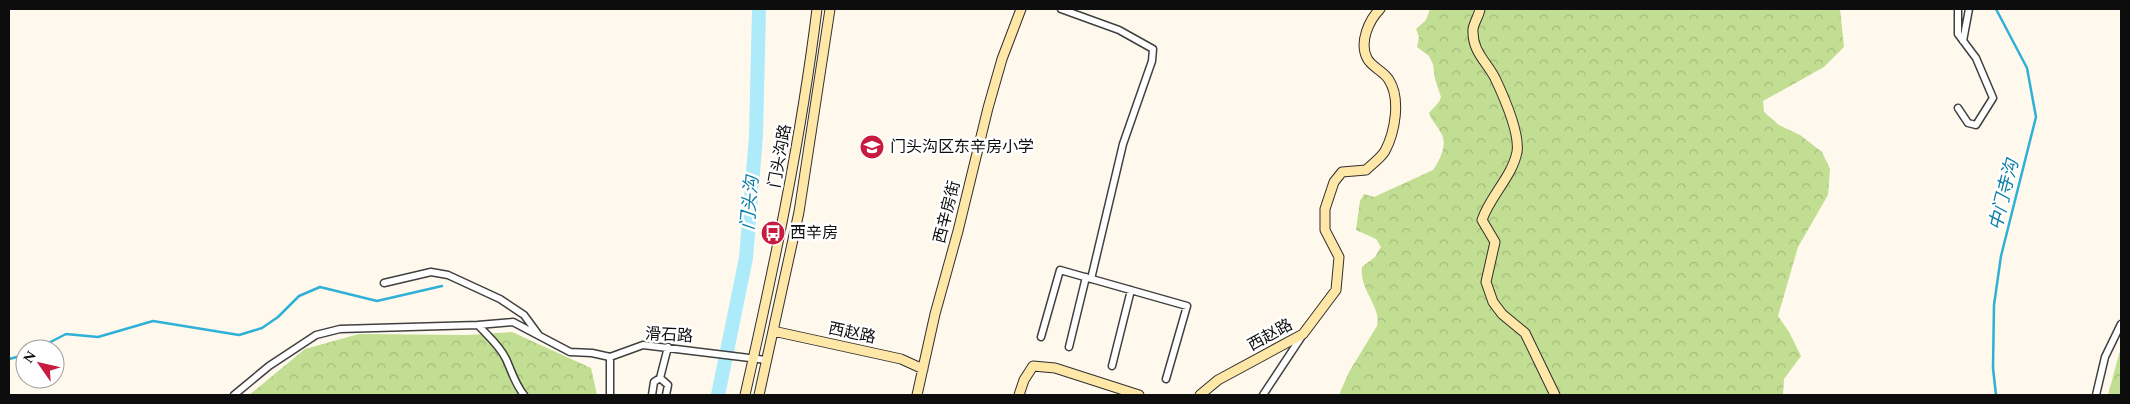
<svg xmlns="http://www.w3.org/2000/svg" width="2130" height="404" viewBox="0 0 2130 404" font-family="Spectral,'Noto Sans SC',serif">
	<defs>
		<pattern id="forest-crowns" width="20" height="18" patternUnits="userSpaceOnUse" patternTransform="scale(1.25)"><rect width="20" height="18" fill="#c1de92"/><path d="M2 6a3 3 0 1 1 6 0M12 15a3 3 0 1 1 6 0" fill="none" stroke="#a5bd7d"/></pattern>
	</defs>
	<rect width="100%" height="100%" fill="#fff8ed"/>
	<path fill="url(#forest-crowns)" d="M1430,9H1840L1844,47L1824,67L1763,101L1764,112L1779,125L1800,135L1822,152L1830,169L1828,195L1798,247L1778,316L1789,332L1801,356L1784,379L1783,395H1339L1349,372L1377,326C1382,307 1359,290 1362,267L1375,257L1381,247L1376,239L1356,230L1360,201L1364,194L1374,197L1433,170C1440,160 1448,144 1441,133C1437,125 1432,121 1429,113L1439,102L1441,97L1435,79L1433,64L1429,56L1417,47L1419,37L1416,29L1426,20Z
		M512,332L591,368L597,395H249L305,349L359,334L467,335Z
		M2121,350V395H2108L2119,354Z"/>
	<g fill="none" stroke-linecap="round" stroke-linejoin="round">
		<path stroke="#2fb0d7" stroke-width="2.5" d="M1996,9L2027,68L2036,117L2001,256L1994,305L1993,368L1996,395
			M37,349L66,334L98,337L153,321L239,335L262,328L278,317L299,296L320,287L377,301L442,286
			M9,359L25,355"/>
		<path stroke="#adebfb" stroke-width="14" d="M718,395L746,258L756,136L759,9"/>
		<defs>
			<path id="street" d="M1061,9L1119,30L1153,49L1152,61L1123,144L1091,279
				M1958,9V34L1976,58L1993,98L1976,125L1968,123L1958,108
				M1963,41L1969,9
				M384,283L431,272L448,275L500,299L524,315L538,334
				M478,325L513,322L570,352L592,353L610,357
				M1041,337L1060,270L1187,306L1166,379
				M1069,347L1086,277
				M1112,366L1131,290
				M660,378L668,385L666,395
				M234,395L269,366L316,335L340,329L478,325C488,336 500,346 506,359C512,372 515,384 524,395
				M610,395V357L643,345L766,360
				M652,395L654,382L660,378L668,347
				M1263,395L1302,336
				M2096,395L2105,357L2121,324"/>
			<path id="secondary" d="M1480,9C1479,16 1473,24 1473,30C1472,51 1486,61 1495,78C1503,95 1520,133 1517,152C1512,177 1490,196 1482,220L1495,242L1486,282L1493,302L1502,314L1525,333L1555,395
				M773,331L901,359L923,369
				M745,395C774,267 801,139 817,9
				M759,395L799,212L830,9
				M917,395L935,314L958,231L988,108L1002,59L1021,9
				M1019,395L1024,380L1033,366L1055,368L1139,395
				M1200,395L1218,380L1303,334L1336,290L1339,257L1325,230V209L1334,182L1342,172L1366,170C1372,164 1381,158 1385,151C1395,132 1401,99 1389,80C1384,71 1371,67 1367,58C1359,42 1369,20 1380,9"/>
		</defs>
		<use href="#street" stroke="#404040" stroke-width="9"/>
		<use href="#secondary" stroke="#2f2f2f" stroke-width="11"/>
		<use href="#street" stroke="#fff" stroke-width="6"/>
		<use href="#secondary" stroke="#ffe7a8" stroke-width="9"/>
	</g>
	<defs>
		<symbol id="school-disc" viewBox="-11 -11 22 22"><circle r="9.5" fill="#c71b40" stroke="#fff"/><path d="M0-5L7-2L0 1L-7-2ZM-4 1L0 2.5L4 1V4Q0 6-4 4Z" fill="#fff"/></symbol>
		<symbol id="bus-disc" viewBox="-11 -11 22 22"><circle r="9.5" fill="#c71b40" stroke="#fff"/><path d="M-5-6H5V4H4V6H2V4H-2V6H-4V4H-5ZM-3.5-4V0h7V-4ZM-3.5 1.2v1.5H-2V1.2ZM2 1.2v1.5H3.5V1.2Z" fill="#fff"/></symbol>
	</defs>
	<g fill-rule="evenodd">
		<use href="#school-disc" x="858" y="133" width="28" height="28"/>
		<use href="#bus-disc" x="759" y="219" width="28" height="28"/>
	</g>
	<g text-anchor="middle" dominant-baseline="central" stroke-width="5" stroke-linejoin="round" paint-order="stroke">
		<g font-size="16" fill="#0d0d0d" stroke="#fff" text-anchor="start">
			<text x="890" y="147">门头沟区东辛房小学</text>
			<text x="790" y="233">西辛房</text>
		</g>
		<g font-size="16" fill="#0d0d0d" stroke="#fff">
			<text transform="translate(780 156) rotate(-80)">门头沟路</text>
			<text transform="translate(947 212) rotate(-76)">西辛房街</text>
			<text transform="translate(852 333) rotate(12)">西赵路</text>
			<text transform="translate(669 335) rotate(3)">滑石路</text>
			<text transform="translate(1270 335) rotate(-29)">西赵路</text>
		</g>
		<g font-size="18" font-style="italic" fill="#0d7ea7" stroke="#fff">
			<text transform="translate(2004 195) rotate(-76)">中门寺沟</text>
			<text transform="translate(750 203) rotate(-85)">门头沟</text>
		</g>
	</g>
	<rect width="2130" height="404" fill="none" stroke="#0d0d0d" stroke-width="20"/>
	<g transform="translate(40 364) rotate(304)"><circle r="24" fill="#ffffff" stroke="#9e9e9e"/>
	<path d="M0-4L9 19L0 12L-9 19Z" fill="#c71b40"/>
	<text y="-8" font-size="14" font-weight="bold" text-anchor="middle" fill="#0d0d0d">N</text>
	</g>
</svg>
